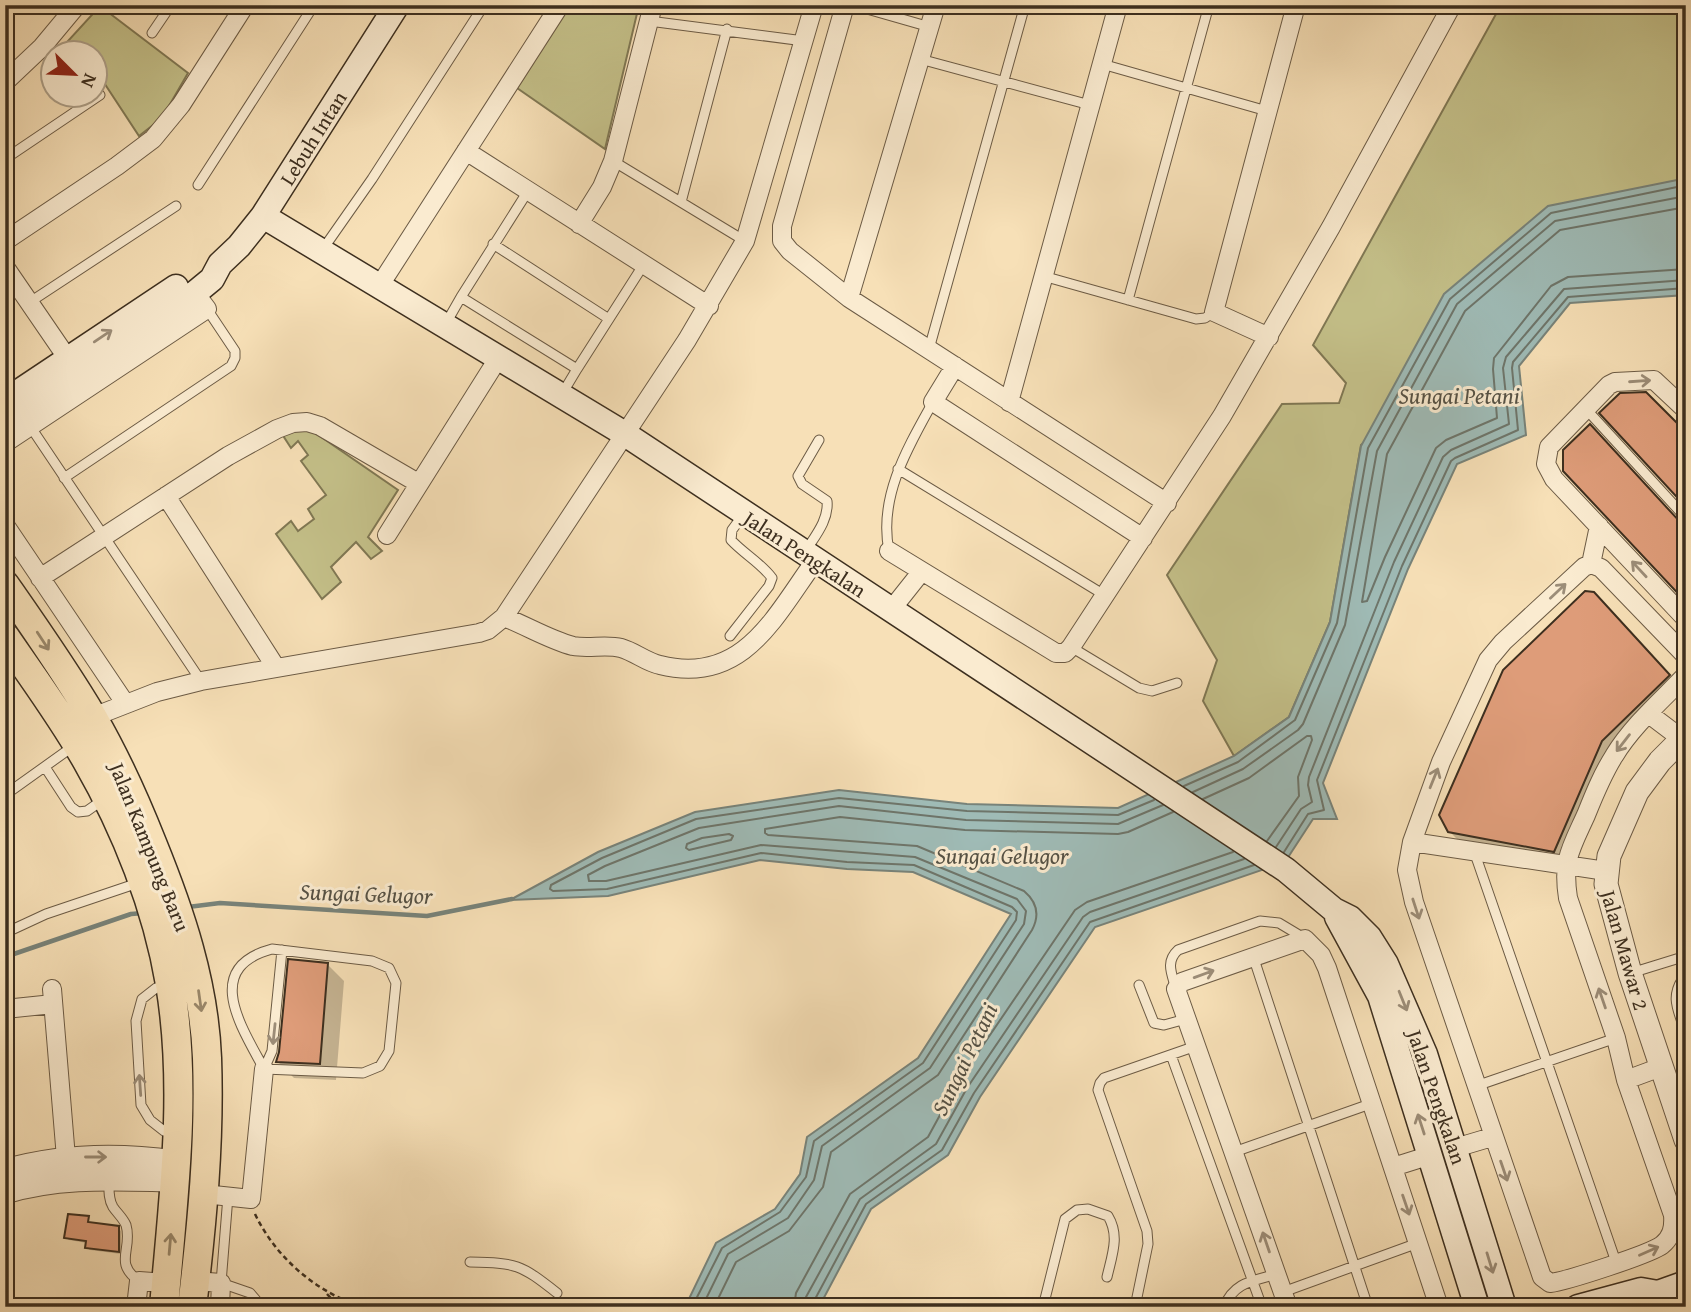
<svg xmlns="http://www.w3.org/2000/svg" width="1691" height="1312" viewBox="0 0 1691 1312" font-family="'Gentium Book Plus',serif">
	<rect width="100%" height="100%" fill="#f7e0b7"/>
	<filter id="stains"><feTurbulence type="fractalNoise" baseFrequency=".00286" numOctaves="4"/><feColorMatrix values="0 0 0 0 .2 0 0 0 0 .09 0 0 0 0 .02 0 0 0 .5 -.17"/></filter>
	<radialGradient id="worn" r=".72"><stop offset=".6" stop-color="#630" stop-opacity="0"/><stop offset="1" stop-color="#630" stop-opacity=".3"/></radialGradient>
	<path fill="#c4c089" stroke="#807854" stroke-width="2" d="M568,5H639L605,149L517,88Z
		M1501,5H1686V181L1677,180L1361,445L1330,622L1289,717L1234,756L1203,701L1217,660L1167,575L1282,404L1339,403L1346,383L1313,345Z
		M100,6L188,73L162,118L139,136L95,69L94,52H80L67,42Z
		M293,428L311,430L398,490L368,537L382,551L371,559L356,542L331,567L341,582L322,599L276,534L291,521L298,531L314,519L308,509L326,495L301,461L308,455L298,441L291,448L282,434Z"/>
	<path fill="#9fbbb6" stroke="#78837a" stroke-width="2" d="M1677,180L1686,181V295L1570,303L1519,366L1526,435L1457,464L1408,569L1323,783L1337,819H1313L1285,862L1095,927L980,1097L948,1155L871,1209L819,1307H685L716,1243L775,1209L800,1174L807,1137L918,1058L1011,914L913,872L847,869L760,860L608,896L510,900L598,852L695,812L839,790L967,804L1118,808L1234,756L1289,717L1330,622L1361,446L1444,294L1548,206Z"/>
	<path fill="#0003" d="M1605,605L1680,686L1612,752L1565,862L1461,843L1449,831Z
		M327,964L344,981L336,1080L294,1078L278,1062Z
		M88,1218L90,1224L118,1228L121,1231V1254L90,1250L86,1247L87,1243L69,1240L66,1237Z
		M275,1301L294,1303L296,1307H274Z"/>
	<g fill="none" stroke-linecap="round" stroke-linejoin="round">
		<path stroke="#6e756a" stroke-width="2" d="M1686,207L1560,230L1465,311L1387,454L1362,602L1367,601L1385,557L1436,448L1446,440L1497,418L1493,369L1494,358L1551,286L1568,277L1686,269
			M1184,786L1238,762L1295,720L1337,623L1368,448L1450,299L1551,213L1677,187H1686
			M1193,792L1243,769L1298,730L1303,724L1345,625L1377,451L1457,304L1555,221L1686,196
			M1203,799L1249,778L1307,736H1311L1312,740L1298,777L1299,796L1267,841
			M729,834L733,836L731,840L689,850L686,848L687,844L702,838Z
			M1276,847L1301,809L1312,802L1308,785L1309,777L1394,562L1443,457L1451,450L1509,424L1503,368L1506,357L1564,289L1686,280
			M1284,852L1308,814L1324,810L1317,780L1402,566L1451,461L1455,458L1518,430L1512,368L1513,362L1568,297L1686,288
			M692,1307L722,1248L780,1212L806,1177L814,1141L923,1063L1016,920L1017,912L1012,907L914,865L847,862L761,853L607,889L553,891L550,889L551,885L602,858L696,819L839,798L967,811L1118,815L1154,800
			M702,1307L728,1254L788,1218L814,1180L822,1146L930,1068L1024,924L1026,911L1017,899L915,857L761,845L606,881H589L588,875L605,866L699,828L839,806L966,820L1118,824L1163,805
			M714,1307L736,1262L789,1231L823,1187L831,1152L938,1075L1032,930C1040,915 1037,902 1024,891L917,846L768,835L765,833V829L840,817L965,830L1118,834L1128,832L1173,812
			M794,1307L796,1293L850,1194L928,1137L958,1082L1075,910L1087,902L1233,852
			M804,1307L806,1297L860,1199L936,1144L967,1088L1083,917L1090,912L1244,859
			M813,1307L814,1301L866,1204L942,1150L974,1093L1090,922L1254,865"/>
		<path stroke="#78837a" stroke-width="4.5" d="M188,907L220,903L427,916L512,899
			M5,957L131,914L144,913"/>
	</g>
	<path fill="#de9c79" stroke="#3d2f1f" stroke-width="2" d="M1646,392L1686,432V507L1599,413L1620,393Z
		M1590,424L1681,523L1686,525V602L1563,471V450Z
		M1585,591L1594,592L1670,675L1602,741L1554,852L1448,832L1439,815L1503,670Z
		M288,959L328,963L320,1064L276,1062L279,1052Z
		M68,1214L89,1216L88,1222L119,1226V1252L85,1248L86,1241L64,1238Z"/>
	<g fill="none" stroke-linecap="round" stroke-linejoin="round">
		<defs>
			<path id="service" d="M853,5L930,27
				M649,21L804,41
				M152,33L171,5
				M920,59L1090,105
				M1102,64L1267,111
				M5,159L100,95
				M613,161L745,241
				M198,185L314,5
				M681,202L727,29
				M493,244L609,319
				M323,249L372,179L484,5
				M1043,276L1196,319L1205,318L1214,312
				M461,297L528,191
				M1128,300L1209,5
				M30,302L176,206
				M445,325L461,297L577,369L562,394
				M929,349L1025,5
				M577,369L644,264
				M1586,409L1686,518
				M30,426L201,681
				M898,469L1106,596
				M64,478L231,366L235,358V351L207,309
				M889,551C878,497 908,447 933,402
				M805,552C815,536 829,520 827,501L802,484L798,476L819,440
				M730,636L769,586L772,578C761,563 744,554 731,540L732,530L743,515
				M1071,647L1139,688L1152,691L1177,683
				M45,767L71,807L78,812L87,811L104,799
				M5,795L75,745
				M1474,851L1616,1262
				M5,933L46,914L138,883
				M272,949L372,961L389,968L396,983L389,1051L380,1066L363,1073L264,1069C241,1026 202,968 272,949Z
				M1253,956L1368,1307
				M1631,973L1686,956
				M166,985L156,988L142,999L136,1021L141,1105L150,1120L164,1131L176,1132
				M1139,985L1154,1023L1164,1025L1186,1019
				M1176,989C1172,974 1165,962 1178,950L1260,921L1279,923L1304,938
				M1171,1055L1262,1307
				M264,1069L272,1051L282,950
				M1476,1086L1616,1038
				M1234,1152L1373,1103
				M109,1179C109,1189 108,1199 113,1207C117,1213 123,1218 126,1225C133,1249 113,1263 139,1281
				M228,1196L221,1283L250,1293L256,1300L255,1307
				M470,1262C517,1263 520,1264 557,1293
				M1283,1292L1418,1243
				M1043,1307L1065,1219L1077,1210L1088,1209L1108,1216C1120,1236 1112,1255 1107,1277
				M1135,1307L1148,1244L1147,1231L1098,1090L1100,1083L1104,1078L1196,1046
				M1224,1307C1234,1282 1253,1281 1277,1274"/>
			<path id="minor" d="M845,5L782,226V241L790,251L849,298L1167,503
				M5,82L42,47L77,5
				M466,151L709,306
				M579,224L602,187L613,161L653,5
				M5,241L117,166L153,139L181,105L245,5
				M5,267L68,359
				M380,285L560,5
				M849,298L936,5
				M1269,337L1214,312L1296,5
				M955,366L933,402L1143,538
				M1009,402L1118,5
				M1686,410L1654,380L1615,382L1609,385L1549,447L1546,464L1554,479L1686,619
				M5,443L207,309L195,293
				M166,496L275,666
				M5,525L125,703
				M387,535L499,357
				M889,551L1056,653H1065L1071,647L1222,416L1331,227L1452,5
				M1591,564L1599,526
				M40,578L228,456L277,429L293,423L307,422L320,426L418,483
				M891,610L922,571
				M504,617C527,626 550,640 573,646C589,649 606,644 621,648C635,652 646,662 660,665C743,686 775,616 815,561
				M1686,656L1601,568L1591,564L1584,567L1503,642L1488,660L1441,762L1412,842L1407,870L1414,902L1542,1277L1550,1283C1567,1281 1650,1254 1662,1245C1672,1237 1674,1227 1673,1215L1626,1080L1616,1038L1568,898C1562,860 1571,848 1586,815C1594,795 1602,775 1614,756C1632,726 1662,700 1686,675
				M1649,714L1682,739L1686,732
				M93,717L157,692L201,681L479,633L488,630L504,617L687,340L745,241L814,5
				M1412,842L1606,871
				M1686,982C1677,996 1681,1005 1686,1020
				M52,989L66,1158
				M5,1009L53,1004
				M1626,1080L1661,1067
				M1455,1148L1492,1137
				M1393,1167L1431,1155
				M204,1194L251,1199L264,1069
				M195,1281L221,1283L220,1307
				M136,1307L139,1281L166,1283
				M1288,1307L1176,989L1182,982L1305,939L1321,955L1327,968L1439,1307"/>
			<path id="tertiary" d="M1686,735L1660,761L1637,792L1609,856L1606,884L1630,973L1686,1140
				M5,1171C61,1155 117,1154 175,1162
				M5,1192C60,1175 117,1179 174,1180"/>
			<path id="secondary" d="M263,216L625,434L1286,870L1334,910L1350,918L1369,937L1386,964L1425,1054L1504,1307
				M5,401L176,287
				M5,424L195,293L212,279L220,264L239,246L263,216L397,5
				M1337,917L1380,996L1477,1307
				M1647,1303L1658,1293L1686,1283
				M1578,1307L1641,1290L1658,1293"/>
			<path id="primary" d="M5,585C35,628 66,672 93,718C116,758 135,800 152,843C180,912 204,982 207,1058C210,1141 202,1224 192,1307
				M5,637C33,678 63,718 87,761C126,829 157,907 170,984C188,1090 173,1200 164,1307"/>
		</defs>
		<use href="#service" stroke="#6c5b45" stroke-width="11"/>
		<use href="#minor" stroke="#6c5b45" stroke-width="20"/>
		<use href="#tertiary" stroke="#6c5b45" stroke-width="25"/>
		<use href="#secondary" stroke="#3d2f1f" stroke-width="27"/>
		<use href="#primary" stroke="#3d2f1f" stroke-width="31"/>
		<path stroke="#3d2f1f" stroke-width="2.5" stroke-dasharray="5 3.5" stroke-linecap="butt" d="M255,1214C276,1258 317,1293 363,1307
			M327,1294L339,1307"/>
		<use href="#service" stroke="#faebd0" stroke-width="9"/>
		<use href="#minor" stroke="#faebd0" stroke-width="18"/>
		<use href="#tertiary" stroke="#faebd0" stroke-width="23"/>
		<use href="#secondary" stroke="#faebd0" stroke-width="24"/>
		<use href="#primary" stroke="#f7e0b7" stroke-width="28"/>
	</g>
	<defs><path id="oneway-shaft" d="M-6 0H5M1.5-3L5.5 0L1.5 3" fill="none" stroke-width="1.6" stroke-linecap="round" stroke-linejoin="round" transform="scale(1.75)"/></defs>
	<g stroke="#9c8d78">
		<use href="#oneway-shaft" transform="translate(103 336) rotate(-34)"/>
		<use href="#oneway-shaft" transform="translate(1640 381) rotate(-4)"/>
		<use href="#oneway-shaft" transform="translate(1639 569) rotate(-133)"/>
		<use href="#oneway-shaft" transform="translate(1558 591) rotate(-43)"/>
		<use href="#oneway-shaft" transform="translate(1623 743) rotate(128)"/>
		<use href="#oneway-shaft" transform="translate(1434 778) rotate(-68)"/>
		<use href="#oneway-shaft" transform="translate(1416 909) rotate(72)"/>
		<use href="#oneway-shaft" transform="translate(1204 974) rotate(-20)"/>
		<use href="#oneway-shaft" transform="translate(1602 998) rotate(-109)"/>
		<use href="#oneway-shaft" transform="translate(1403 1001) rotate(68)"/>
		<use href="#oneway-shaft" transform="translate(274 1034) rotate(96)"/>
		<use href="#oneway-shaft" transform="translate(140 1085) rotate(-94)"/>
		<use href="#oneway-shaft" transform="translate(1421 1124) rotate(-108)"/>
		<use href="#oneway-shaft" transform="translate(96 1157)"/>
		<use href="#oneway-shaft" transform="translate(1504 1171) rotate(71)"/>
		<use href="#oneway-shaft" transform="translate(1406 1205) rotate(71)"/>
		<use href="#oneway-shaft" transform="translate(1266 1242) rotate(-109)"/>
		<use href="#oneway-shaft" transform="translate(1649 1251) rotate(-24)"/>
		<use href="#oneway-shaft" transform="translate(1490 1263) rotate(73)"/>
	</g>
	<g stroke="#9a886b">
		<use href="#oneway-shaft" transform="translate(43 641) rotate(57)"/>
		<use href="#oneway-shaft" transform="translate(200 1001) rotate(82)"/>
		<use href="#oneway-shaft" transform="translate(170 1244) rotate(-85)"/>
	</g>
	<g text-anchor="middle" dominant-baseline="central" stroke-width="6" stroke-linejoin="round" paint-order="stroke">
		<g font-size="21" fill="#3d2f1f" stroke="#faebd0">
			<text transform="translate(313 138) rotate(-58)">Lebuh Intan</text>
			<text transform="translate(805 554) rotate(33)">Jalan Pengkalan</text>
			<text transform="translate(150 847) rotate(68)">Jalan Kampung Baru</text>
			<text transform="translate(1625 950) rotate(74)">Jalan Mawar 2</text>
			<text transform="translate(1437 1097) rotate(71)">Jalan Pengkalan</text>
		</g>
		<g font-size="23" font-style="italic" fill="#565245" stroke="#faebd0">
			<text x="1459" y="395">Sungai Petani</text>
			<text x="1002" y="855">Sungai Gelugor</text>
			<text transform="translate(366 893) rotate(2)">Sungai Gelugor</text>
			<text transform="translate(964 1059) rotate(-64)">Sungai Petani</text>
		</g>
	</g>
	<rect width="1691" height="1312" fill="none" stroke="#f7e0b7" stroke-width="28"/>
	<rect x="7" y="7" width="1677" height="1298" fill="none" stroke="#3d2f1f" stroke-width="3.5"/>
	<rect x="14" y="14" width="1663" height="1284" fill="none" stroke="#3d2f1f" stroke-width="2"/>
	<g transform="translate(74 74) rotate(114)"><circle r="33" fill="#faebd0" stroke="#aea089" stroke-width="2"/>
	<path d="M0-5L12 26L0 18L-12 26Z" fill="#8f2418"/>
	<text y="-10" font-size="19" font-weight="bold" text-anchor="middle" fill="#3d2f1f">N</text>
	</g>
	<rect width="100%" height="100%" filter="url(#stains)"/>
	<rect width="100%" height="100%" fill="url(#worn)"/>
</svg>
